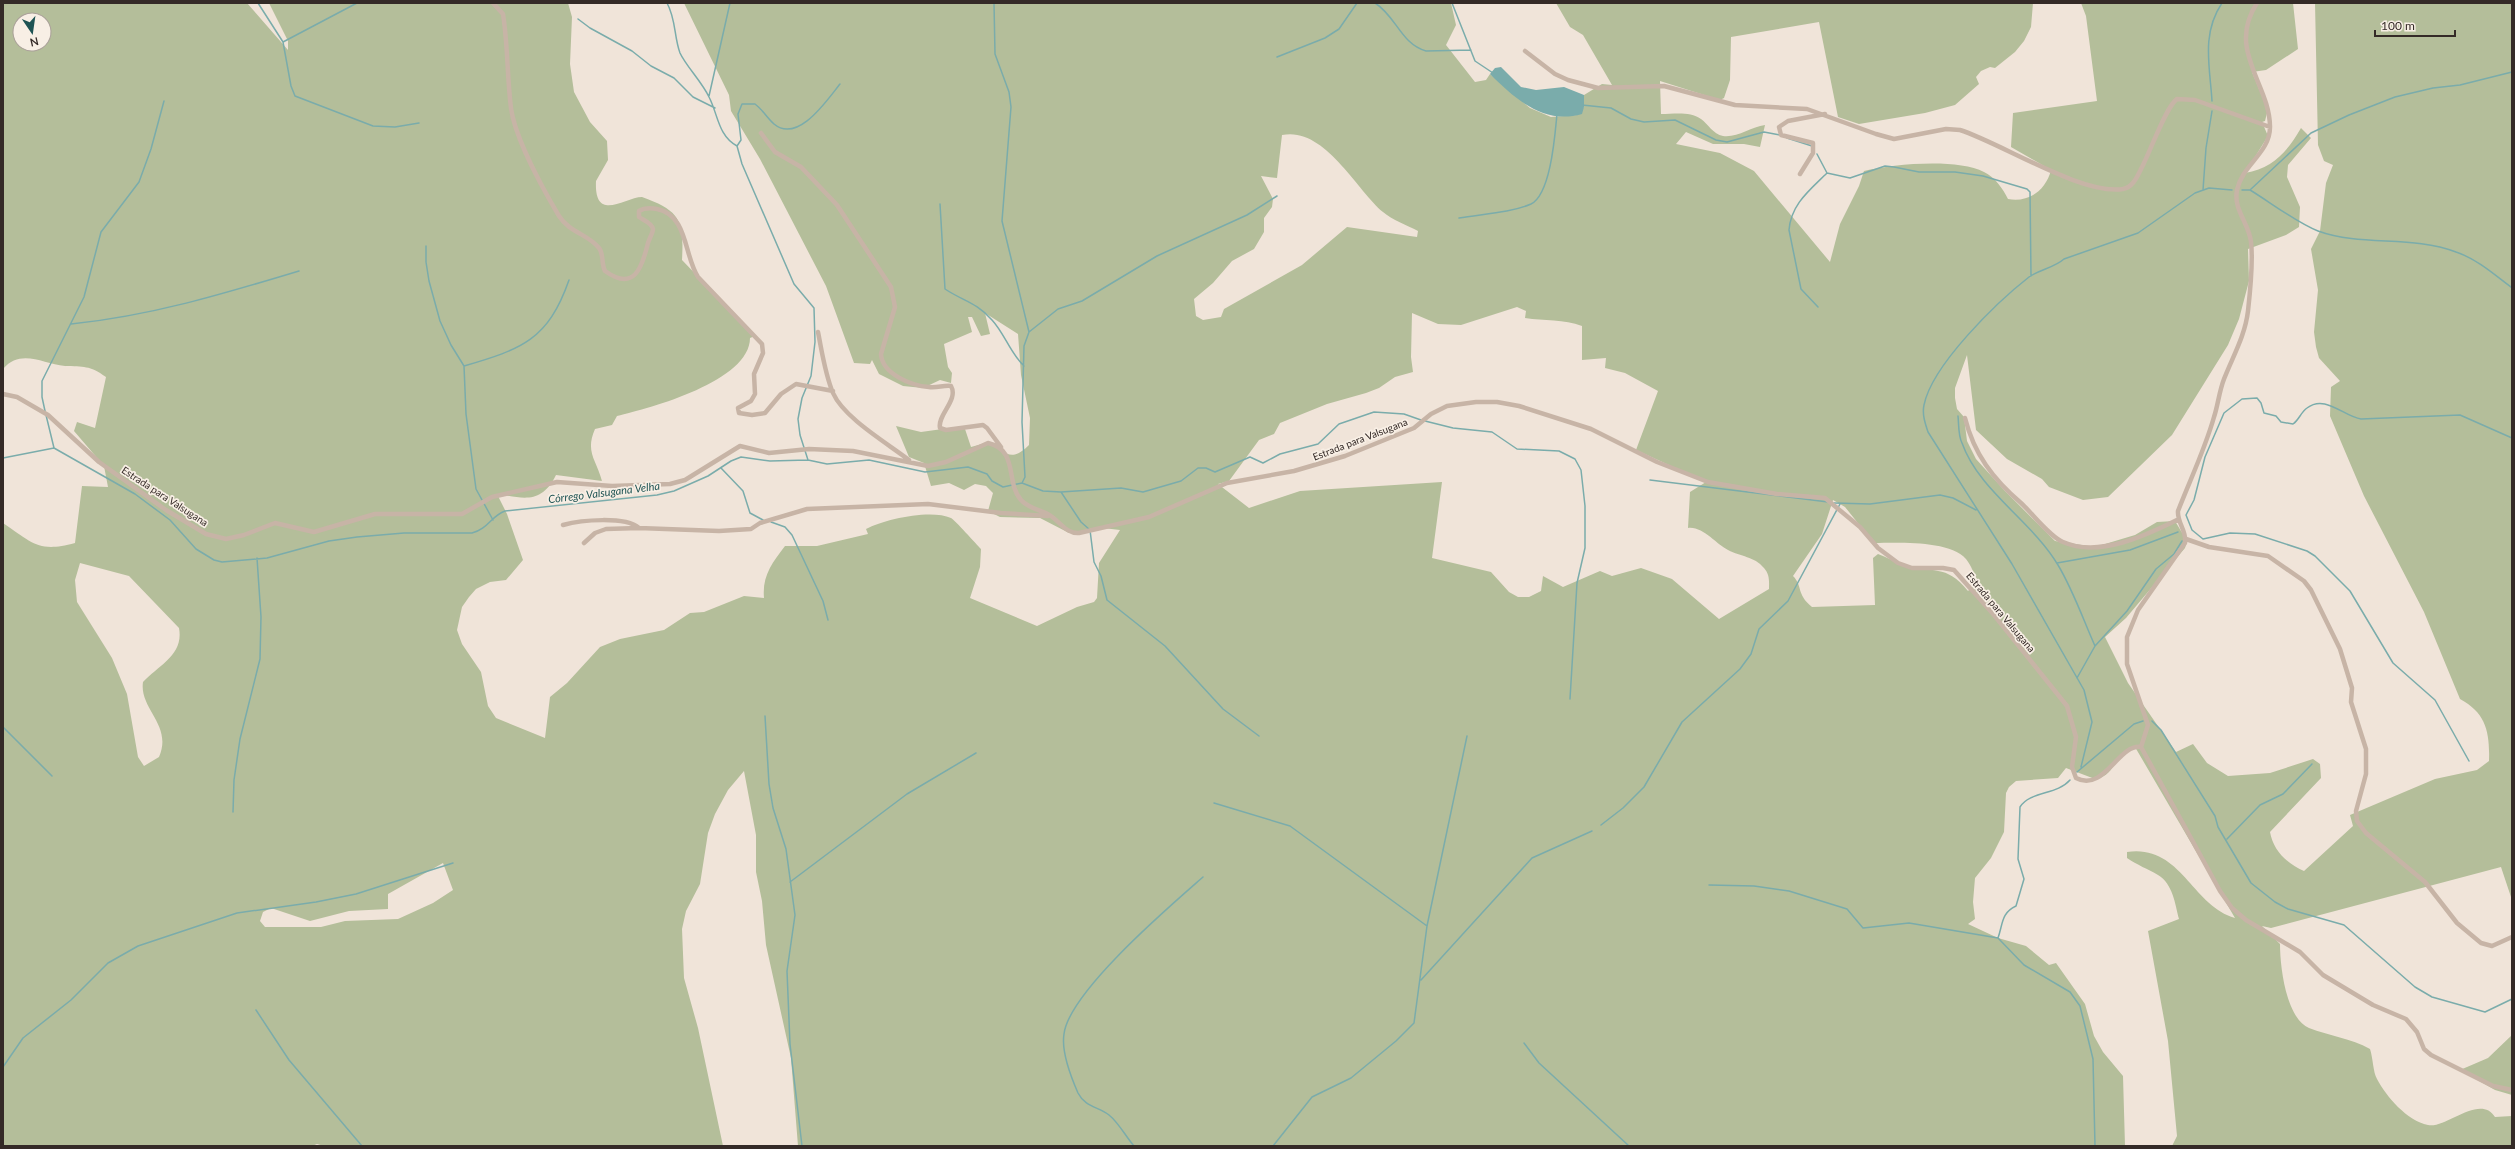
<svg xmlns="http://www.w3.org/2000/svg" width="2515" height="1149" viewBox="0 0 2515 1149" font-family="Lato,sans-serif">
	<rect width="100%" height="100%" fill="#f0e4d9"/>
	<path fill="#b4be9a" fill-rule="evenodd" d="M3,3H247L288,50V41L269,3H568L572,17L570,64L574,92L590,122L607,141L608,160L596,181C594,224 625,197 642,197C681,211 684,221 682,260L755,336L750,338C750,381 651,408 617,416L612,425L595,429C585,452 596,459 602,481L556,475C541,505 523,498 497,494L507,514L523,560L506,580L490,582L476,589L469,597L462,607L457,630L462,644L481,672L488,706L496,718L545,738L550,697L567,683L600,647L620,639L664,630L690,613L704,612L744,596L764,598C762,576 772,563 785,546H817L868,534L866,529C885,519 931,509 951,518C954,519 977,545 981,549L980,567L970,598L1037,626L1077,607L1094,602L1097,598L1099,563L1120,530L1103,528L1069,533L1040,518L1000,517L988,511L993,493L986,486L975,484L964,490L949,483L931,486L924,463L909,457L896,426L921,432L964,426L971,447L989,442C1006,454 1012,462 1029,445L1030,418L1021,375L1018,334L985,313L990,334L981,336L972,317H968L972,332L944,344L948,367L952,373L951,383L940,380L923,388L903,386L879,374L872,360L870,364L854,363L826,286L760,159L731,111L729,95L684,3H1451L1456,25L1446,45L1475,82L1486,80L1490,74L1530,108L1551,117L1577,115L1584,107V95L1602,84L1612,85L1583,35L1570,27L1556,3H2033L2031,27L2024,41L2015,52L1995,68L1990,67L1981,71L1976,77L1979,84L1955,105L1925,113L1859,124L1838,117L1819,22L1731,37L1730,80L1724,98L1720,100L1660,81L1661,114C1674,114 1690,111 1701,119C1708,124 1713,134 1723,136C1737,138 1751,127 1765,125L1760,147L1744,144H1713L1686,132L1676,144L1720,153L1754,171L1830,262L1840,224L1859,186L1864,171C1893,164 1957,158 1984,172C1995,177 2003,189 2008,199C2029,203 2046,190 2051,170L2011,147L2013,113L2097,101L2086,16L2081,3H2293L2298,49L2266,70L2252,72L2264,101L2267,113L2265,121L2262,122L2268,136L2245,173C2273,168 2287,152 2301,128L2311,138L2288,165L2287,177L2300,207L2299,227L2286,235L2248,249L2249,281L2239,319L2228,345L2172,435L2108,497L2083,500L2049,487L2042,479L2007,459L1976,430L1967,355L1955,388V398L1957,409L1964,417L1967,441L1976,459L2005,491L2055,541L2095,547L2135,535L2157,522L2175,521L2187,541L2185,548L2126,618L2105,637L2128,683L2176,752L2193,744L2207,763L2228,776L2270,773L2313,759L2320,764L2321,778L2270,832C2273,850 2287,864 2304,871L2353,826L2350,815L2435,779L2477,770L2489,761C2490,732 2486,713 2460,699L2424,612L2364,496L2330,416L2331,387L2340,381L2319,358L2316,347L2314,332L2318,290L2311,249L2320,231L2326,183L2333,165L2324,161L2318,145L2315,3H2512V900L2501,867L2271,928L2262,926L2280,944C2280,967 2286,1018 2309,1028C2329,1036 2351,1038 2370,1049C2373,1058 2373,1072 2377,1079C2386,1096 2407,1121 2428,1125C2446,1129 2480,1093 2495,1117L2512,1116V1146H2172L2177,1136L2168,1041L2148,931L2179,919C2175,904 2173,884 2158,875C2148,869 2137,865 2127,858V852C2181,844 2192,906 2235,918L2135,747C2132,749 2126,750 2123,753C2112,763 2113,776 2095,779L2066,768L2058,778L2016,781L2009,787L2006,793L2004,832L1991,858L1975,878L1973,902L1975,919L1968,924L1998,938L2026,946L2049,965L2056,963L2085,1004L2094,1036L2103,1052L2123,1076L2125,1146H798L791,1058L766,945L762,901L756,872V835L744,771L728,790L715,814L708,833L700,884L686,911L682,929L684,978L698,1028L723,1146H324L317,1144L312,1146H3V523C33,543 38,553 75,543L82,486L108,487L104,466L74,431L77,422L95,428L106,377C89,365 84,367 65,366C43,364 21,348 3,369ZM20,20H44V44H20ZM1282,135C1324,126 1356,189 1383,212C1392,220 1407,225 1418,231L1417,237L1347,227L1302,265L1224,309L1221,317L1203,320L1196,316L1194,299L1213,283L1232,261L1254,249L1264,232V218L1272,207L1273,199L1261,176L1277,178ZM1517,307L1526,311L1525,318C1544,321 1564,319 1582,326V360L1606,358L1605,368L1625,373L1658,391L1636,450L1706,482L1690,492L1688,528C1703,526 1717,545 1728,550C1741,557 1754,556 1764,568C1770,575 1769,581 1769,589L1719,619L1672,579L1641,568L1612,576L1600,571L1563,587L1543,576L1541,591L1529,597H1518L1509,592L1491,572L1432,558L1442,482L1300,491L1249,508L1218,484L1229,481L1259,440L1274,434L1280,423L1327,404L1366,393L1379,388L1395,377L1413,372L1411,357L1412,313L1438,324L1461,325ZM1833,500L1845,507L1874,543C1898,543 1949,540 1966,559C1971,565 1974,574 1978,581L1968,591C1946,563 1932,574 1904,565C1895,562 1886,557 1878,554L1873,558L1875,605L1812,607C1796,594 1803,586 1793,576L1822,534ZM80,563L129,576L179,628C184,655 159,665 143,682C139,709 173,725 159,757L144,766L138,757L127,694L112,658L77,602L75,580ZM443,863L453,890L433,903L398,919L345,921L321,927H265L260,921L263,912L271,908L310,921L349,911L388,909V894Z
		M2512,1035V1095L2495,1090L2460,1070L2488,1058Z"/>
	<path fill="#7aacab" d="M1501,67L1521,87L1536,90L1564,87L1584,95V107L1582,114C1544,125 1515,99 1490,74L1495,68Z"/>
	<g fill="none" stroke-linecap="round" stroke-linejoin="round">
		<path stroke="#7aacab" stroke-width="1.5" d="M258,3L283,42L291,86L295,96L373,126L395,127L419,123
			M667,3C676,19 674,37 680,53C686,66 702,82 709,97C718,114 718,136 737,146
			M994,3L995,54L1009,92L1011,107L1002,221L1029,332L1024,346L1022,422L1025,477L1022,483
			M1375,3C1396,16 1401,44 1426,51L1471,50
			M1452,3L1475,61L1493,73
			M578,19L590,28L632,51L651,66L674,78L693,97L715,108
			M283,42L357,3
			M1277,57L1325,38L1339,29L1357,3
			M709,96L730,3
			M2212,101C2210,67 2201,34 2222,3
			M1582,105L1611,108L1631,119L1644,122L1675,120L1716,140L1727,142L1764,132L1780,135
			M1787,138L1812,146
			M1817,154L1827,173
			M1827,173L1850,178L1885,166L1894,167L1919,172H1955L1983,176L2027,189L2030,192L2031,276
			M2203,190L2206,148L2212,111
			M2242,190H2250C2270,202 2297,223 2318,231C2362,247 2412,235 2456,252C2477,259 2495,275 2512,288
			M2250,190L2311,133L2349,115L2395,97L2433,88L2460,85L2512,72
			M940,204L945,289C963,301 976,302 992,320C1005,334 1010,353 1024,366
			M1459,218C1481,214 1510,213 1531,204C1551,194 1555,134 1557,114
			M426,246V262L429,281L440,321L451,345L464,366L466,414L476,489L493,520
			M1818,307L1801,289L1789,230C1791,204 1810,190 1827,173
			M71,324C150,316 223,294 299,271
			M1029,332L1058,309L1082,301L1157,256L1247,215L1277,196
			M464,366C522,349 548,340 569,280
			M45,411L42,397V381L84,297L101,232L139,182L151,149L164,101
			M46,415L54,448
			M1958,416C1959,425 1958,435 1962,443C1979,491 2032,521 2058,565C2073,590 2083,619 2095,646
			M1425,421L1453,428L1492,432L1517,449L1559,451L1575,459L1581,470L1585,506V548L1577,583L1570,699
			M3,458L54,448L135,494L170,520L196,549L214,560L222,562L267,558L329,541L357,537L404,533H472C488,529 491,516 505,511L657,495L674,491L708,476L731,461L741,457L770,461L808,460L827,464L869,460L925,472L968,467L987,474L992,481L1003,487L1022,483L1043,491L1061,492L1121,488L1143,492L1181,481L1198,468H1206L1215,472L1250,457L1263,463L1280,454L1318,444L1339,424L1374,412L1404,414L1421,420
			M808,460L800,435L798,419L802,398L811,376L815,342L814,308L794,284L742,164L737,146L741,140L738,114L742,104H755C763,110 767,118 774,124C798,144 827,100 840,84
			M721,468L743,491L750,513L763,520
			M1650,480L1828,502
			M1061,492L1081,522L1090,530L1094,562L1101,576L1107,600L1165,646L1223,709L1259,736
			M1834,503L1870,504L1940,495L1953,498L1976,510
			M771,522L785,527L792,535L823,601L828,620
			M2057,563L2130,550L2178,532
			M2077,678L2095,646L2127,611L2156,569L2174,554L2182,541
			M765,716L769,784L773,808L786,849L795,915L787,971L790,1044L802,1146
			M2152,721L2161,730L2215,816L2218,827L2251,883L2275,902L2288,909L2344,925L2415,987L2432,997L2485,1012L2512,999
			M3,727L52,776
			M2469,761L2435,700L2393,663L2350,591L2315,556L2307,551L2255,534L2230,533L2203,539L2192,530L2186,515L2194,500L2205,457L2224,413L2242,399L2257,398L2261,403L2264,413L2276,416L2281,422L2293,424C2299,420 2301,412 2307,408C2325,394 2343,416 2361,419L2460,415L2512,438
			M2081,767L2092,722L2084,690L2012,564L1928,432C1925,423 1922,414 1924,405C1932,365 1997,302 2029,277C2040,269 2054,268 2064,259L2138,233L2195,193L2209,188L2232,190
			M2077,772L2134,724L2143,721
			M1214,803L1290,826L1427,926
			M233,812L234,780L240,739L260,659L261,617L257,558
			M1601,825L1623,808L1644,787L1682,722L1740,669L1751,654L1759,629L1788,601L1840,504
			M2227,839L2260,805L2283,794L2312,764
			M790,882L907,794L976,753
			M1709,885L1754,886L1789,891L1847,909L1863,928L1909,923L1998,938L2024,965L2070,992L2080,1006L2093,1059L2095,1146
			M1998,938C2003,924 2001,913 2016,906L2024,879L2018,859L2020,807C2030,791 2057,795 2070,780
			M1421,980L1532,858L1592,831
			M256,1010L289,1060L362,1146
			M1524,1043L1539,1063L1629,1146
			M3,1067L23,1038L71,1000L108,963L138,946L237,913L316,902L356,894L453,863
			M1134,1146C1126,1137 1119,1123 1109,1115C1099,1107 1085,1107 1078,1093C1071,1077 1061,1052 1064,1034C1069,992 1170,906 1203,877
			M1273,1146L1312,1097L1351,1078L1396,1041L1414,1023L1427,926L1467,736"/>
		<path stroke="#c7b4a6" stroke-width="4.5" d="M493,3L503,14C508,45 507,77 511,108C515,138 543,189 559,216C570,233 588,234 599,248C604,254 601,263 605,271C634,292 642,268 648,243C649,239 653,233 653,229C652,223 643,220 639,217V211C644,208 651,208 657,209C688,215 684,256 698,277L762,344L763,353L754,374L755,394L751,401L738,408L739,413L752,415L765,413L781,394L796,384L833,391
			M1525,51L1555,74L1568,80L1598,88L1664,86L1735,105L1807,109L1876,134L1894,139L1946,129L1960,130C2001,143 2083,196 2123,189C2133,187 2137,177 2141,169C2149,155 2166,106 2177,99L2195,100L2270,127
			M761,133L775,152L801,167L837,205L891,287L895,307L881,354C882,374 912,386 929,387C937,388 944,385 951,386C959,400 937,415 940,428L946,430L983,425L987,428L1001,447
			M1800,174L1813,153V143L1781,135L1779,127L1788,121L1825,114
			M818,332C822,352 825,374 833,393C844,418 887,443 909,460
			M3,394L17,397L48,415L99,462L166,510L206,534L226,539L244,535L275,523L314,532L375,514H462L492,497L557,482L612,486L670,484L685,480L740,446L769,453L809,449L853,451L928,466L946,462L988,443C1019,450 1005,482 1021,500C1029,509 1042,510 1051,516C1061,523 1067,534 1079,533L1149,517L1227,483L1294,471L1345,456L1414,428L1431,414L1447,406L1476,402H1497L1519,406L1591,429L1657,462L1708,482L1777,494L1825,498L1860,527L1878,548L1898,563L1912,568H1943L1954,570L1994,615L2067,706L2076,737L2072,767L2076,778C2104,793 2119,743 2141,747L2220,891L2232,908L2246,920L2300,952L2323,975L2373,1005L2406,1019L2417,1032L2424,1049L2431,1055L2493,1086L2512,1090
			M1965,418C1974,454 1993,479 2021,503C2032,513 2050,537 2063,542C2099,558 2147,535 2179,519
			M563,525C581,520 625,516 639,528
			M2186,539L2209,547L2268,556L2304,581L2311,590L2340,649L2352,688L2351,702L2366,749V774L2356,811L2357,821L2366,833L2425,882L2457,923L2481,943L2492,946L2512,937
			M584,543L595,533L606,529L639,528L719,531L751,529L760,523L807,509L928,504L1001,513L1048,516
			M2141,747L2148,725L2127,664V637L2138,610L2185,543C2187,531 2177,523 2178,511C2190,480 2205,449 2214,417C2218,405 2219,392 2224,379C2233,356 2245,336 2248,311C2250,293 2253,259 2251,242C2249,223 2233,210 2237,190C2242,165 2270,153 2270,127C2270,84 2226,50 2257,3"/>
	</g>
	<g text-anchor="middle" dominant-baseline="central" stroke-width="3.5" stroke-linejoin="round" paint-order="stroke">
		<g font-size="10" fill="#342a27" stroke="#f8efe5">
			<text transform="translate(1360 439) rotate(-21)">Estrada para Valsugana</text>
			<text transform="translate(165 496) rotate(33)">Estrada para Valsugana</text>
			<text transform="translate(2001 612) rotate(50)">Estrada para Valsugana</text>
		</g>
		<g font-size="11" font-style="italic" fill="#1e5353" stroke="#f8efe5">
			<text transform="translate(604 492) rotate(-7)">Córrego Valsugana Velha</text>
		</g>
	</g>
	<rect width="2515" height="1149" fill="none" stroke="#342a27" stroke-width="8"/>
	<g transform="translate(32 32) rotate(167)"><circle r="19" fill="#f8efe5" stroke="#aaa099"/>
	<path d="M0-3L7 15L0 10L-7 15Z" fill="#1e5353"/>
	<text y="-6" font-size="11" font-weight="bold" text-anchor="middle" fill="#342a27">N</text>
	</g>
	<path d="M2375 30v6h80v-6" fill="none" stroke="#342a27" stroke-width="2"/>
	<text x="2381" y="30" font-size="12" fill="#342a27" stroke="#f8efe5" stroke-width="3" paint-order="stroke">100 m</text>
</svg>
